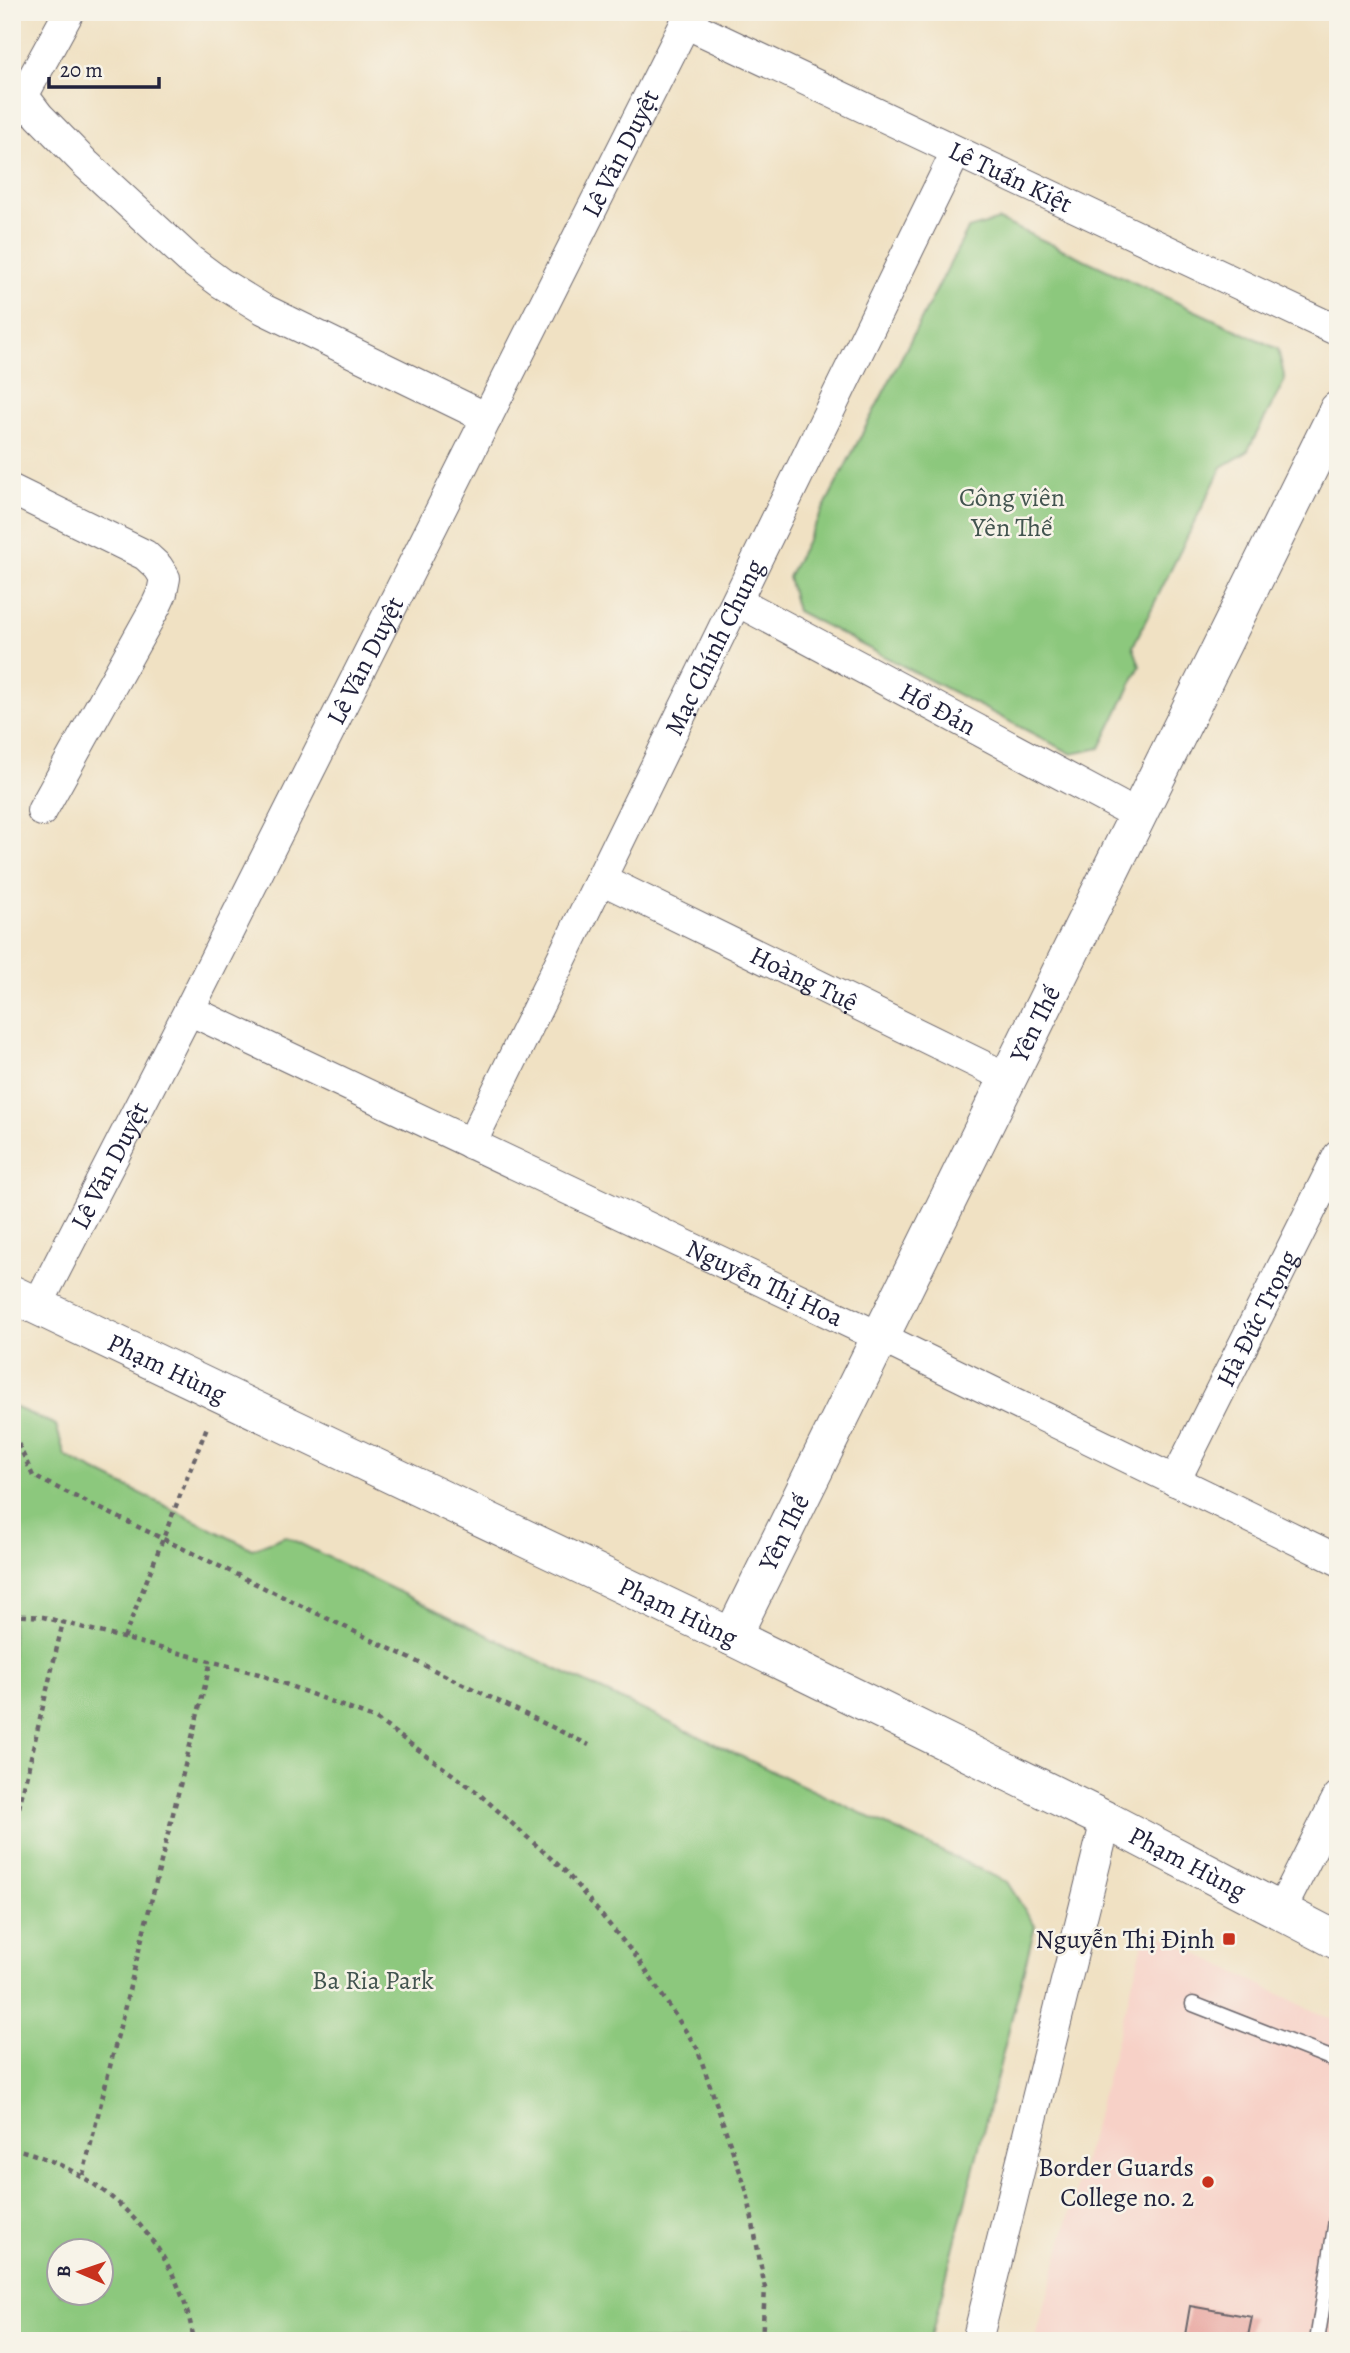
<svg xmlns="http://www.w3.org/2000/svg" width="1350" height="2353" viewBox="0 0 1350 2353" font-family="Alegreya,serif">
	<rect width="100%" height="100%" fill="#f7f3e8"/>
	<filter id="ink" filterUnits="userSpaceOnUse"><feTurbulence type="fractalNoise" baseFrequency=".0143" numOctaves="2"/><feDisplacementMap in="SourceGraphic" scale="14" xChannelSelector="R" yChannelSelector="G"/><feConvolveMatrix kernelMatrix="1 2 1 2 8 2 1 2 1" color-interpolation-filters="sRGB"/></filter>
	<filter id="wash" filterUnits="userSpaceOnUse"><feTurbulence type="fractalNoise" baseFrequency=".00686" numOctaves="4" result="noise"/><feDisplacementMap in="SourceGraphic" scale="28" xChannelSelector="R" yChannelSelector="G"/><feGaussianBlur stdDeviation="1.57" result="paint"/><feColorMatrix in="noise" values="0 0 0 0 0 0 0 0 0 0 0 0 0 0 0 0 0 1.4 0 .05"/><feComposite in="paint" operator="in"/></filter>
	<g filter="url(#wash)">
		<rect width="100%" height="100%" fill="#f0e1c3"/>
		<path fill="#f7d1c7" d="M1147,1929L1338,2023V2341H1035Z"/>
		<path fill="#8cc87d" stroke="#57755c" stroke-width="2" fill-rule="evenodd" d="M999,220L1278,349L1285,380L1247,452L1222,467L1133,646L1140,666L1100,748L1072,754L797,611L788,577L968,229Z
			M12,1406L56,1425L65,1456L252,1549L285,1536L554,1668L1007,1882L1035,1926L930,2341H12ZM60,2252H102V2294H60Z"/>
		<g id="blocks">
			<path fill="#e8a29c" d="M1190,2306L1252,2317L1247,2341H1184Z"/>
		</g>
	</g>
	<g filter="url(#ink)">
		<use href="#blocks" fill-opacity="0" stroke="#6a656b" stroke-width="2"/>
		<g fill="none" stroke-linecap="round" stroke-linejoin="round">
			<defs>
				<path id="service" d="M1193,2004L1328,2057L1338,2064
					M1317,2341L1338,2208"/>
				<g id="minor">
					<path id="s1" d="M685,23L1338,331"/>
					<path d="M12,88L23,95L39,116L86,164L190,260L221,283L263,309L487,418"/>
					<path d="M12,116L69,12"/>
					<path d="M12,490L145,555L158,567L165,578L162,593L156,606L42,811"/>
					<path id="s2" d="M737,601L1137,815"/>
					<path id="s3" d="M601,879L1008,1078"/>
					<path id="s4" d="M189,1010L880,1337L1338,1560"/>
					<path id="s5" d="M471,1144L956,152"/>
					<path id="s6" d="M37,1306L189,1010L691,12"/>
					<path id="s7" d="M1175,1481L1338,1156"/>
					<path d="M1280,1912L1338,1797"/>
					<path d="M977,2341L1106,1820"/>
				</g>
				<g id="tertiary">
					<path id="s8" d="M12,1294L732,1637L1106,1820L1338,1941"/>
					<path id="s9" d="M732,1637L1338,410"/>
				</g>
			</defs>
			<use href="#service" stroke="#6a656b" stroke-width="17"/>
			<use href="#minor" stroke="#6a656b" stroke-width="32"/>
			<use href="#tertiary" stroke="#6a656b" stroke-width="39"/>
			<path stroke="#6a656b" stroke-width="4.5" stroke-dasharray="5 5" stroke-linecap="butt" d="M12,1437L16,1439L33,1476L589,1745
				M12,1615L43,1617L259,1674L376,1719L477,1792L565,1871L638,1959L697,2048L747,2192L765,2288L762,2341
				M124,1638L207,1427
				M12,1837L63,1622
				M12,2148C106,2171 178,2244 194,2341
				M83,2175L211,1661"/>
			<use href="#service" stroke="#fff" stroke-width="14"/>
			<use href="#minor" stroke="#fff" stroke-width="30"/>
			<use href="#tertiary" stroke="#fff" stroke-width="37"/>
		</g>
	</g>
	<g fill="#c8321e" stroke="#f7f3e8" stroke-width="2.5">
		<rect x="1222" y="1932" width="14" height="14" rx="3.5"/>
		<circle cx="1208" cy="2182" r="7"/>
	</g>
	<g text-anchor="middle" dominant-baseline="central" stroke-width="5" stroke-linejoin="round" paint-order="stroke">
		<g font-size="26" fill="#22223b" stroke="#f7f3e8">
			<text stroke="none"><textPath href="#s6" startOffset="1292">Lê Văn Duyệt</textPath></text>
			<text stroke="none"><textPath href="#s1" startOffset="360">Lê Tuấn Kiệt</textPath></text>
			<text stroke="none"><textPath href="#s5" startOffset="553">Mạc Chính Chung</textPath></text>
			<text stroke="none"><textPath href="#s6" startOffset="724">Lê Văn Duyệt</textPath></text>
			<text stroke="none"><textPath href="#s2" startOffset="228">Hồ Đản</textPath></text>
			<text stroke="none"><textPath href="#s3" startOffset="226">Hoàng Tuệ</textPath></text>
			<text stroke="none"><textPath href="#s9" startOffset="684">Yên Thế</textPath></text>
			<text stroke="none"><textPath href="#s6" startOffset="158">Lê Văn Duyệt</textPath></text>
			<text stroke="none"><textPath href="#s4" startOffset="637">Nguyễn Thị Hoa</textPath></text>
			<text stroke="none"><textPath href="#s7" startOffset="182">Hà Đức Trọng</textPath></text>
			<text stroke="none"><textPath href="#s8" startOffset="172">Phạm Hùng</textPath></text>
			<text stroke="none"><textPath href="#s9" startOffset="117">Yên Thế</textPath></text>
			<text stroke="none"><textPath href="#s8" startOffset="738">Phạm Hùng</textPath></text>
			<text stroke="none"><textPath href="#s8" startOffset="1306">Phạm Hùng</textPath></text>
		</g>
		<g font-size="26" fill="#42544f" stroke="#f7f3e8">
			<text x="1012" y="497">Công viên<tspan x="1012" dy="30">Yên Thế</tspan></text>
			<text x="373" y="1980">Ba Ria Park</text>
		</g>
		<g font-size="26" fill="#22223b" stroke="#f7f3e8" text-anchor="end">
			<text x="1215" y="1939">Nguyễn Thị Định</text>
			<text x="1194" y="2167">Border Guards<tspan x="1194" dy="30">College no. 2</tspan></text>
		</g>
	</g>
	<rect width="1350" height="2353" fill="none" stroke="#f7f3e8" stroke-width="42"/>
	<g transform="translate(80 2272) rotate(272)"><circle r="33" fill="#f7f3e8" stroke="#a29fa3" stroke-width="2"/>
	<path d="M0-5L12 26L0 18L-12 26Z" fill="#c8321e"/>
	<text y="-10" font-size="19" font-weight="bold" text-anchor="middle" fill="#22223b">B</text>
	</g>
	<path d="M49 77v10h110v-10" fill="none" stroke="#22223b" stroke-width="3.5"/>
	<text x="60" y="77" font-size="21" fill="#22223b" stroke="#f7f3e8" stroke-width="5" paint-order="stroke">20 m</text>
</svg>
